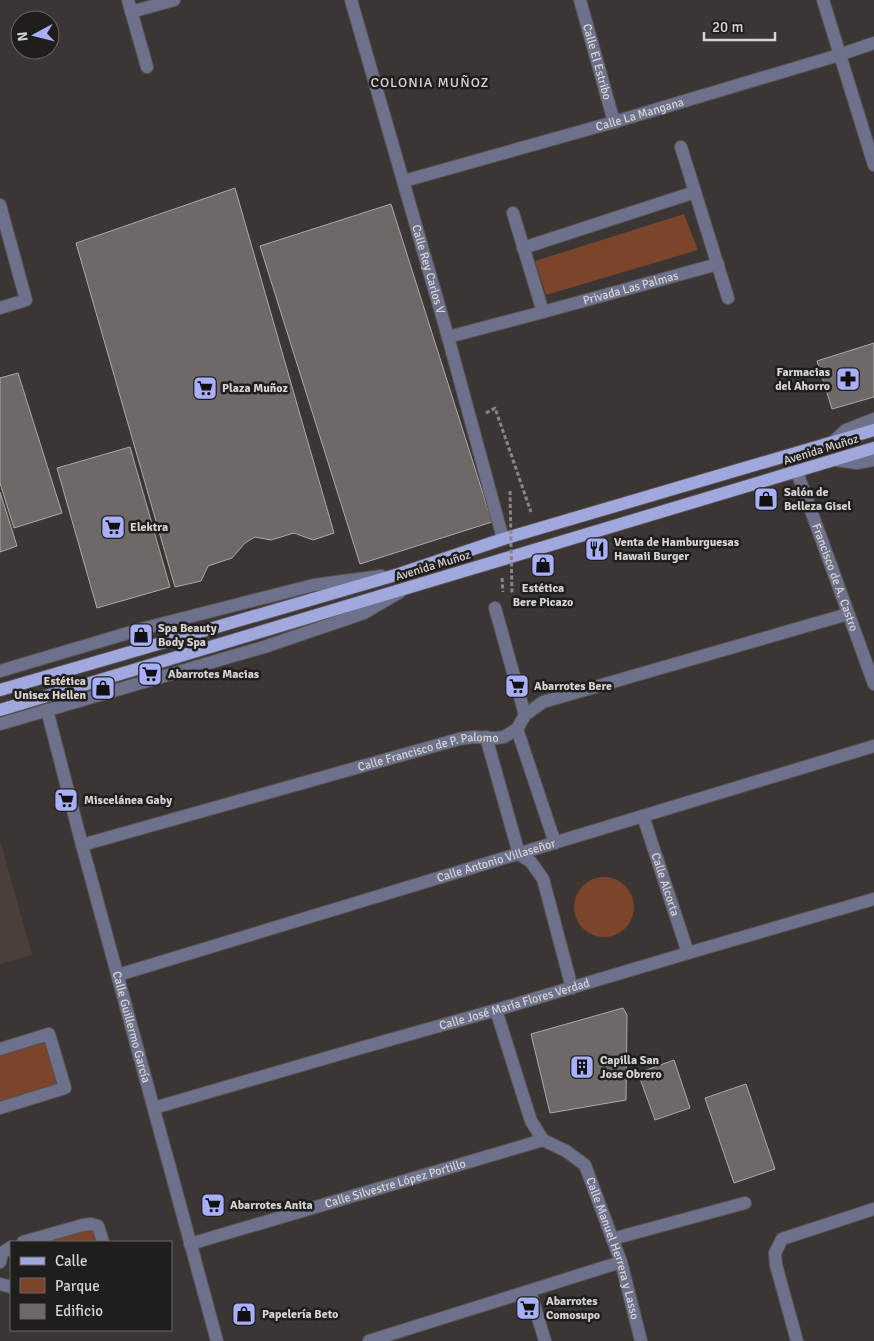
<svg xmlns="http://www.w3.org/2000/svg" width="874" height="1341" font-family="Signika,sans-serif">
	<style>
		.built { fill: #4a3f3a }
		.green { fill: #7b442b }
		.building { fill: #6e6967; stroke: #aea9a6 }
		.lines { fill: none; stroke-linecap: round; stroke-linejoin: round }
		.minor-casing { stroke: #575251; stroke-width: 14 }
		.major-casing { stroke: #575251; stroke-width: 14 }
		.path { stroke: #8a8685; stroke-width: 3; stroke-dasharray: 4 2.5; stroke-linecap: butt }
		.minor { stroke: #6d718b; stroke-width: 12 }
		.major { stroke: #a1a8dd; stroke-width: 12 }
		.path-bridge { stroke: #8a8685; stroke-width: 3; stroke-dasharray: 4 2.5; stroke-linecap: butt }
		.labels { text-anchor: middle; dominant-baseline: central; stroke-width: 5; stroke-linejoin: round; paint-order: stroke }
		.street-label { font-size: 12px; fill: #d7d4d3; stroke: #201e1d }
		.poi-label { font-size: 12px; font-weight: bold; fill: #d7d4d3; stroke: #201e1d; text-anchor: start }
		.neighbourhood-label { font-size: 14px; letter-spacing: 1px; fill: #d7d4d3; stroke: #201e1d }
	</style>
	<rect width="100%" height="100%" fill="#3b3634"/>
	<path class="built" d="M0,840L32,955L0,964Z"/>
	<path class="green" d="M684,214L698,250L546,295L535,261Z
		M574 907a30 30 0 1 1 60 0a30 30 0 1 1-60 0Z
		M46,1038L60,1086L0,1104V1053Z
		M94,1229L99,1242H26Z"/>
	<path class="building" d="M235,188L334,533L313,540L294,533L271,540L255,537L245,543L232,558L208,566L201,581L175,587L76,243Z
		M391,204L492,522L360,564L260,246Z
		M874,343V397L832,409L817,361Z
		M18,373L62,513L14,528L0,483V378Z
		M130,447L170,587L97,608L57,468Z
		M0,492L17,546L0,552Z
		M623,1008L627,1015L626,1100L550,1113L531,1034Z
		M674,1060L690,1108L655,1120L638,1073Z
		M746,1084L775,1169L734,1183L705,1098Z"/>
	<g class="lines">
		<g class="minor-casing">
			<g id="minor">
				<path d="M128,0L147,67"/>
				<path id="s1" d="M351,0L448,337L503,539"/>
				<path id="s2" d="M580,0L614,122"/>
				<path d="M823,0L874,165"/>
				<path d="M131,12L174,0"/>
				<path d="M681,147L728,298"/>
				<path id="s3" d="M404,181L614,122L839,55L874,43"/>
				<path d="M0,205L26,300L0,308"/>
				<path d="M513,213L543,312"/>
				<path d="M523,248L695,192"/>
				<path id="s4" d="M448,337L543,312L718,264"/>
				<path d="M832,443L846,430L874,419"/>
				<path d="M835,460L857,463L874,460"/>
				<path id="s5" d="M797,472L874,684"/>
				<path d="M495,608L525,715"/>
				<path d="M0,671L145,628L314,585L381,576"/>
				<path id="s6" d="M47,710L82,845L217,1341"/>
				<path d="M0,724L264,647L364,613L400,592"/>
				<path d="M517,729L555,843"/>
				<path d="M486,737L519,854"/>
				<path id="s7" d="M643,816L688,953"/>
				<path id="s8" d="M82,845L459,739L473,737L495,738L504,737L517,729L525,715L543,702L848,614"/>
				<path d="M519,854L531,862L543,879L572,988"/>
				<path id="s9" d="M118,975L874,746"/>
				<path id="s10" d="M496,1010L531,1121L543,1140L566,1151L585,1165L621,1262L641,1341"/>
				<path d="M0,1049L49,1034L65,1088L0,1108"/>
				<path id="s11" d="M154,1108L357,1049L496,1010L688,953L874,899"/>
				<path d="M612,1239L745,1203"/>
				<path d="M23,1242L83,1225L91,1224L98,1226L103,1242"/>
				<path id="s12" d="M190,1244L543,1140"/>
				<path d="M0,1262L2,1253L11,1247"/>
				<path d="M0,1284L11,1287"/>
				<path d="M530,1291L545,1341"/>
				<path d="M369,1341L621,1262"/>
				<path d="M797,1341L776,1265L775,1253L782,1239L874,1209"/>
			</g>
		</g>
		<g class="major-casing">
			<path id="major" d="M0,690L399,574L503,539L874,430
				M0,710L874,448"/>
		</g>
		<path class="path" d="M486,413L495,408L531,512
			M502,578L503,592"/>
		<use href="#minor" class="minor"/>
		<use href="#major" class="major"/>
		<path class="path-bridge" d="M510,491L512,595"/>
	</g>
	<defs>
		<g id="pharmacy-square" transform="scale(1.25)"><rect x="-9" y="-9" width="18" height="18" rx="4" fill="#a8b0fc" stroke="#201e1d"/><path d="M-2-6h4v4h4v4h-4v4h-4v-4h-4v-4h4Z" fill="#111"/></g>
		<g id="supermarket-square" transform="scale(1.25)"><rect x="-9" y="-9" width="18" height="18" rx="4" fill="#a8b0fc" stroke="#201e1d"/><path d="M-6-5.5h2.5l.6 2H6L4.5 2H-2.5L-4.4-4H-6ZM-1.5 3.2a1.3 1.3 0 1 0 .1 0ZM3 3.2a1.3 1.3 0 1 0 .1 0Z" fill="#111"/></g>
		<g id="shop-square" transform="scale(1.25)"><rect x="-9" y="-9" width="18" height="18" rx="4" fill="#a8b0fc" stroke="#201e1d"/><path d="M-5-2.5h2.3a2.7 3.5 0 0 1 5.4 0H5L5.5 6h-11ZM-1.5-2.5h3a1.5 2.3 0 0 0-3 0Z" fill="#111"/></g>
		<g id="restaurant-square" transform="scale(1.25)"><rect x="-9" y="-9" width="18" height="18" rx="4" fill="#a8b0fc" stroke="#201e1d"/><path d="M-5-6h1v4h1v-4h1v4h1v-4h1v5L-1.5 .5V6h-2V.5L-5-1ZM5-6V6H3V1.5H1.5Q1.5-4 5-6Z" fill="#111"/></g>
		<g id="building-square" transform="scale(1.25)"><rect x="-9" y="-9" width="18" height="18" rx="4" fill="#a8b0fc" stroke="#201e1d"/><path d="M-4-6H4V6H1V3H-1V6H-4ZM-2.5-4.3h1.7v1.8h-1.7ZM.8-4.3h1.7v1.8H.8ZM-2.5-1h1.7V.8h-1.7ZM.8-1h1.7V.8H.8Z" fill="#111"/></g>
	</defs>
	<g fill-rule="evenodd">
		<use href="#pharmacy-square" x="848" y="379"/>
		<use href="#supermarket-square" x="205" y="388"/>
		<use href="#shop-square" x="766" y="499"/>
		<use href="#supermarket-square" x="113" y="527"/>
		<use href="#restaurant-square" x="597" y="549"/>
		<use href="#shop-square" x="543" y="565"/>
		<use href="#shop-square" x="141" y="635"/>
		<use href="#supermarket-square" x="150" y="674"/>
		<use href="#supermarket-square" x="517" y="686"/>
		<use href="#shop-square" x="103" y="688"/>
		<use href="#supermarket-square" x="66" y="800"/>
		<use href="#building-square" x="582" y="1067"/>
		<use href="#supermarket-square" x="213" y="1205"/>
		<use href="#supermarket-square" x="528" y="1308"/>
		<use href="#shop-square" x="244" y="1314"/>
	</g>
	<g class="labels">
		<g class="street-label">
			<text stroke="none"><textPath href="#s2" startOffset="64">Calle El Estribo</textPath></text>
			<text stroke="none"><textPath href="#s3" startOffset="245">Calle La Mangana</textPath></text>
			<text stroke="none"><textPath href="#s1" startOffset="280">Calle Rey Carlos V</textPath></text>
			<text stroke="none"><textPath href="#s4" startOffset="189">Privada Las Palmas</textPath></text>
			<text transform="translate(821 450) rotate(-17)">Avenida Muñoz</text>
			<text transform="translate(433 566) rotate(-17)">Avenida Muñoz</text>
			<text stroke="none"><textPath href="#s5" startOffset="112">Francisco de A. Castro</textPath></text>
			<text stroke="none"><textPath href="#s8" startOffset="359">Calle Francisco de P. Palomo</textPath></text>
			<text stroke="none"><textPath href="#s9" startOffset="395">Calle Antonio Villaseñor</textPath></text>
			<text stroke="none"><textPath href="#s7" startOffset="72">Calle Alcorta</textPath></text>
			<text stroke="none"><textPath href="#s11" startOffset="375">Calle José María Flores Verdad</textPath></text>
			<text stroke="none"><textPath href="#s6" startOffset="328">Calle Guillermo García</textPath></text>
			<text stroke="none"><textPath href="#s12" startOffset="214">Calle Silvestre López Portillo</textPath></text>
			<text stroke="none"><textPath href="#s10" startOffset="276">Calle Manuel Herrera y Lasso</textPath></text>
		</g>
		<g class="poi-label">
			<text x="830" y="372" text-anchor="end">Farmacias<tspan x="830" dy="14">del Ahorro</tspan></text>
			<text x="222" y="388">Plaza Muñoz</text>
			<text x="784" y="492">Salón de<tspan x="784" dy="14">Belleza Gisel</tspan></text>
			<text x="130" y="527">Elektra</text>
			<text x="614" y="542">Venta de Hamburguesas<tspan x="614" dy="14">Hawaii Burger</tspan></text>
			<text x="543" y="588" text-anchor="middle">Estética<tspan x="543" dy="14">Bere Picazo</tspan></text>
			<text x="158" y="628">Spa Beauty<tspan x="158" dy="14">Body Spa</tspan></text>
			<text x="168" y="674">Abarrotes Macias</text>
			<text x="86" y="681" text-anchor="end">Estética<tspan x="86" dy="14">Unisex Hellen</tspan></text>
			<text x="534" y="686">Abarrotes Bere</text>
			<text x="84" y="800">Miscelánea Gaby</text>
			<text x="600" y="1060">Capilla San<tspan x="600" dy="14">Jose Obrero</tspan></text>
			<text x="230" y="1205">Abarrotes Anita</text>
			<text x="546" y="1301">Abarrotes<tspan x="546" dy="14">Comosupo</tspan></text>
			<text x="262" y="1314">Papelería Beto</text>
		</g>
		<g class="neighbourhood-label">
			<text x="430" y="82">COLONIA MUÑOZ</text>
		</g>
	</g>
	<rect x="10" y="1241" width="162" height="90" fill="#201e1d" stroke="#696766"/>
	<rect x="20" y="1257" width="25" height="8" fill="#a1a8dd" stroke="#696766"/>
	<text x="55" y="1266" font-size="15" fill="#d7d4d3">Calle</text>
	<rect x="20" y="1278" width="25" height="15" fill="#7b442b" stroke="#696766"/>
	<text x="55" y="1291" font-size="15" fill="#d7d4d3">Parque</text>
	<rect x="20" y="1304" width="25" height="15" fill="#6e6967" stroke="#696766"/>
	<text x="55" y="1316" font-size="15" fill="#d7d4d3">Edificio</text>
	<g transform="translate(35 35) rotate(263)"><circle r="24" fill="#201e1d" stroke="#696766"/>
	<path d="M0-4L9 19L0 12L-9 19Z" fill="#a8b0fc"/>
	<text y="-8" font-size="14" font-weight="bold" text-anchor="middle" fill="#d7d4d3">N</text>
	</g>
	<path d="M704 32v8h71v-8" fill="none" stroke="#d7d4d3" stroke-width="2.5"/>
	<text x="712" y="32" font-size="15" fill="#d7d4d3" stroke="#201e1d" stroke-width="4" paint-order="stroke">20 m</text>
</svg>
